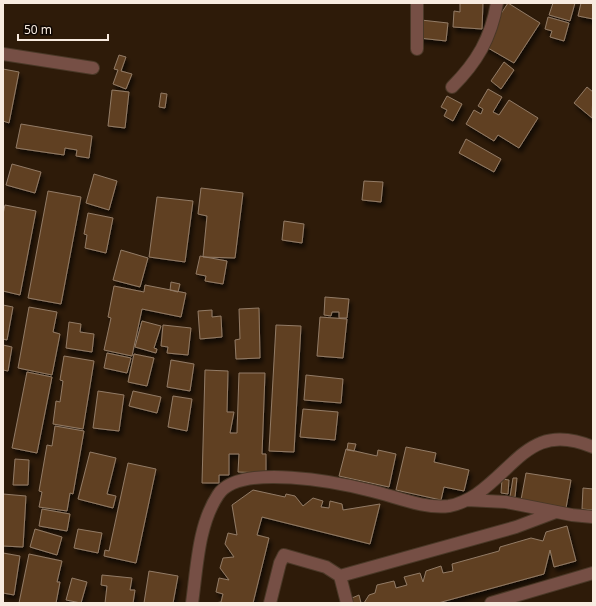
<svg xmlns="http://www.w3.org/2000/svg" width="596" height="606" font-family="'Noto Sans',sans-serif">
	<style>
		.building { fill: #614122; stroke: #927b66; filter: url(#shadow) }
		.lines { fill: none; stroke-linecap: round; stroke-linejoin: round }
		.minor-casing { stroke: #4a3827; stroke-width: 14 }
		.minor { stroke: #764f45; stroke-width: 12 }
	</style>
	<defs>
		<filter id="shadow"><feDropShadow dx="2.5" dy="4.5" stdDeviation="2" flood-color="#0009"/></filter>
	</defs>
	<rect width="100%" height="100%" fill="#2e1b09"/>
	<path class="building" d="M460,3H483L482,29L453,27L454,11L460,12Z
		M508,3L540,23L514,63L481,44Z
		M553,3H575L570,21L549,15Z
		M581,3H593V19L578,16Z
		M548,17L569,23L564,41L550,37L552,31L545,29Z
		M421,20L448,23L446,41L419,38Z
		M119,55L126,57L121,71L132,74L126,89L113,84L118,70L114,69Z
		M504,62L514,70L501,89L491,81Z
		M3,69L19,72L9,123L3,121Z
		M587,87L593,92L592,118L574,103Z
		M488,89L502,97L493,112L499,115L509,100L538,118L519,148L498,135L494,141L466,124L474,110L481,114L483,109L478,106Z
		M112,90L129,92L125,128L108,126Z
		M161,93L167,94L165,108L159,107Z
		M447,96L462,104L453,121L444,116L447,110L441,107Z
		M21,124L92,136L89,158L76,156L77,150L65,148L64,155L16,148Z
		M466,139L501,159L494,172L459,153Z
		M12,164L41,172L35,193L6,185Z
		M94,174L117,181L109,210L86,203Z
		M364,181L383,182L381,202L362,200Z
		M201,188L243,193L235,258L203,257L207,216L198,214Z
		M48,191L81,197L61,304L28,298Z
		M157,197L193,201L185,262L149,257Z
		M5,205L36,211L20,295L3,291V214Z
		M88,213L113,218L106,253L85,248L87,235L84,234Z
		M284,221L304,224L302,243L282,240Z
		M121,250L148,258L140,287L113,280Z
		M200,256L227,261L223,284L205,281L206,276L196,274Z
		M171,282L180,284L178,292L170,290Z
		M145,285L186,293L181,317L142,309L132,356L104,350L111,318L108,317L114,286L144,292Z
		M325,297L349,299L347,318H339V312H332L331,316L324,315Z
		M3,305L13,307L7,340L3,339Z
		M29,307L57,312L53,332L60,334L52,375L18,368Z
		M259,308L260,358L236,359L235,340L240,339L239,309Z
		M212,310V317L221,316L222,337L200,339L198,311Z
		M320,317L347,319L343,358L317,356Z
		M142,321L161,326L154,348L157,349L156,353L135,347Z
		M69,322L81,324L80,332L94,334L92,352L66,348Z
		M163,325L191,328L188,355L167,353L168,347L161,346Z
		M276,325L301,326L294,452L269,451Z
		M3,345L12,347L8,371L3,370Z
		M107,353L131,358L127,373L104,368Z
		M134,354L154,358L147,386L128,382Z
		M64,356L94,361L83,429L53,424L56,401L60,402L63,381L60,380Z
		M171,360L194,364L190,391L167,387Z
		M205,370L228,371L227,412H234L230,433H237L239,373H265L262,454H266V473L238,472L239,454H229V475H219V483H202Z
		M27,372L52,377L37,453L12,448Z
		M306,375L343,379L341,403L304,400Z
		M98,391L124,395L119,431L93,428Z
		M133,391L161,397L157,413L129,406Z
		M173,396L192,399L187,431L168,427Z
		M303,409L338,412L335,440L300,437Z
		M55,426L84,431L73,494L70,493L67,511L39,507L42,492L39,491L47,445L52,446Z
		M348,443L356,444L354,451L347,450Z
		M406,447L436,453L434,462L469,470L464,491L444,487L441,500L396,490Z
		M346,449L377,456L378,450L396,454L389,487L339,476Z
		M90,452L116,458L107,494L116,496L113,508L78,499Z
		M15,459L29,460L28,485H13Z
		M128,463L156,469L136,563L104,556L105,550L109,551Z
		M526,473L571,480L566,508L521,500Z
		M513,478H517L515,497H510Z
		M502,479L509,480L508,494L501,493Z
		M583,488L593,489V510L582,509Z
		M253,490L285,497L286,494L295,496L303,506L313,498L323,501L321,507L329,508L330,501L342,504L343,510L380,504L370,544L262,517L257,535L269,538L253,603H215L221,602L223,594L216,592L219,578L229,580L220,568L223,558L234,557L225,544L228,533L237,535L232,505Z
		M3,494L26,496L23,547L3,546Z
		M42,509L70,514L67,531L39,526Z
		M567,526L576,561L554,567L550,550L544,574L438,603H364L369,595L375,593L377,585L394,581L396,588L407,585L404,577L420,573L423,582L426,571L441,566L443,573L453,571L452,564L499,551L500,547L531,538L543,541L546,532Z
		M35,529L62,537L57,555L30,547Z
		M78,529L102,533L98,553L74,548Z
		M3,553L20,556L14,595L3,593Z
		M29,554L62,561L57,582H60L56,603H19Z
		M149,571L178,576L173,603H144Z
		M102,575L132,578L130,590H135L133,603H105L107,586L101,585Z
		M72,578L87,582L81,603L66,600Z
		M359,595L361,603H353L352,598Z"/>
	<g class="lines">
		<g class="minor-casing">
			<path id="minor" d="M417,49V3
				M3,54L93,68
				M452,87C477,62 491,38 497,3
				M467,500L506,502L572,515L593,517
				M340,576L516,527L556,512
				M192,603C197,568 198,525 218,495C239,462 341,483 372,491C397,497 424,509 449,506C460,504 468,500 477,494C519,464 533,422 593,447
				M270,603L280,563L284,555L326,567L340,576L347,603
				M491,603L593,573"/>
		</g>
		<use href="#minor" class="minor"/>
	</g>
	<rect width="596" height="606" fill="none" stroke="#f8ebe0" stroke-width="8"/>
	<path d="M18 34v6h90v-6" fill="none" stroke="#f8ebe0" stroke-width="2"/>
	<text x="24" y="34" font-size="12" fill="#f8ebe0" stroke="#100803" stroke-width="3" paint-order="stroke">50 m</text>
</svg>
